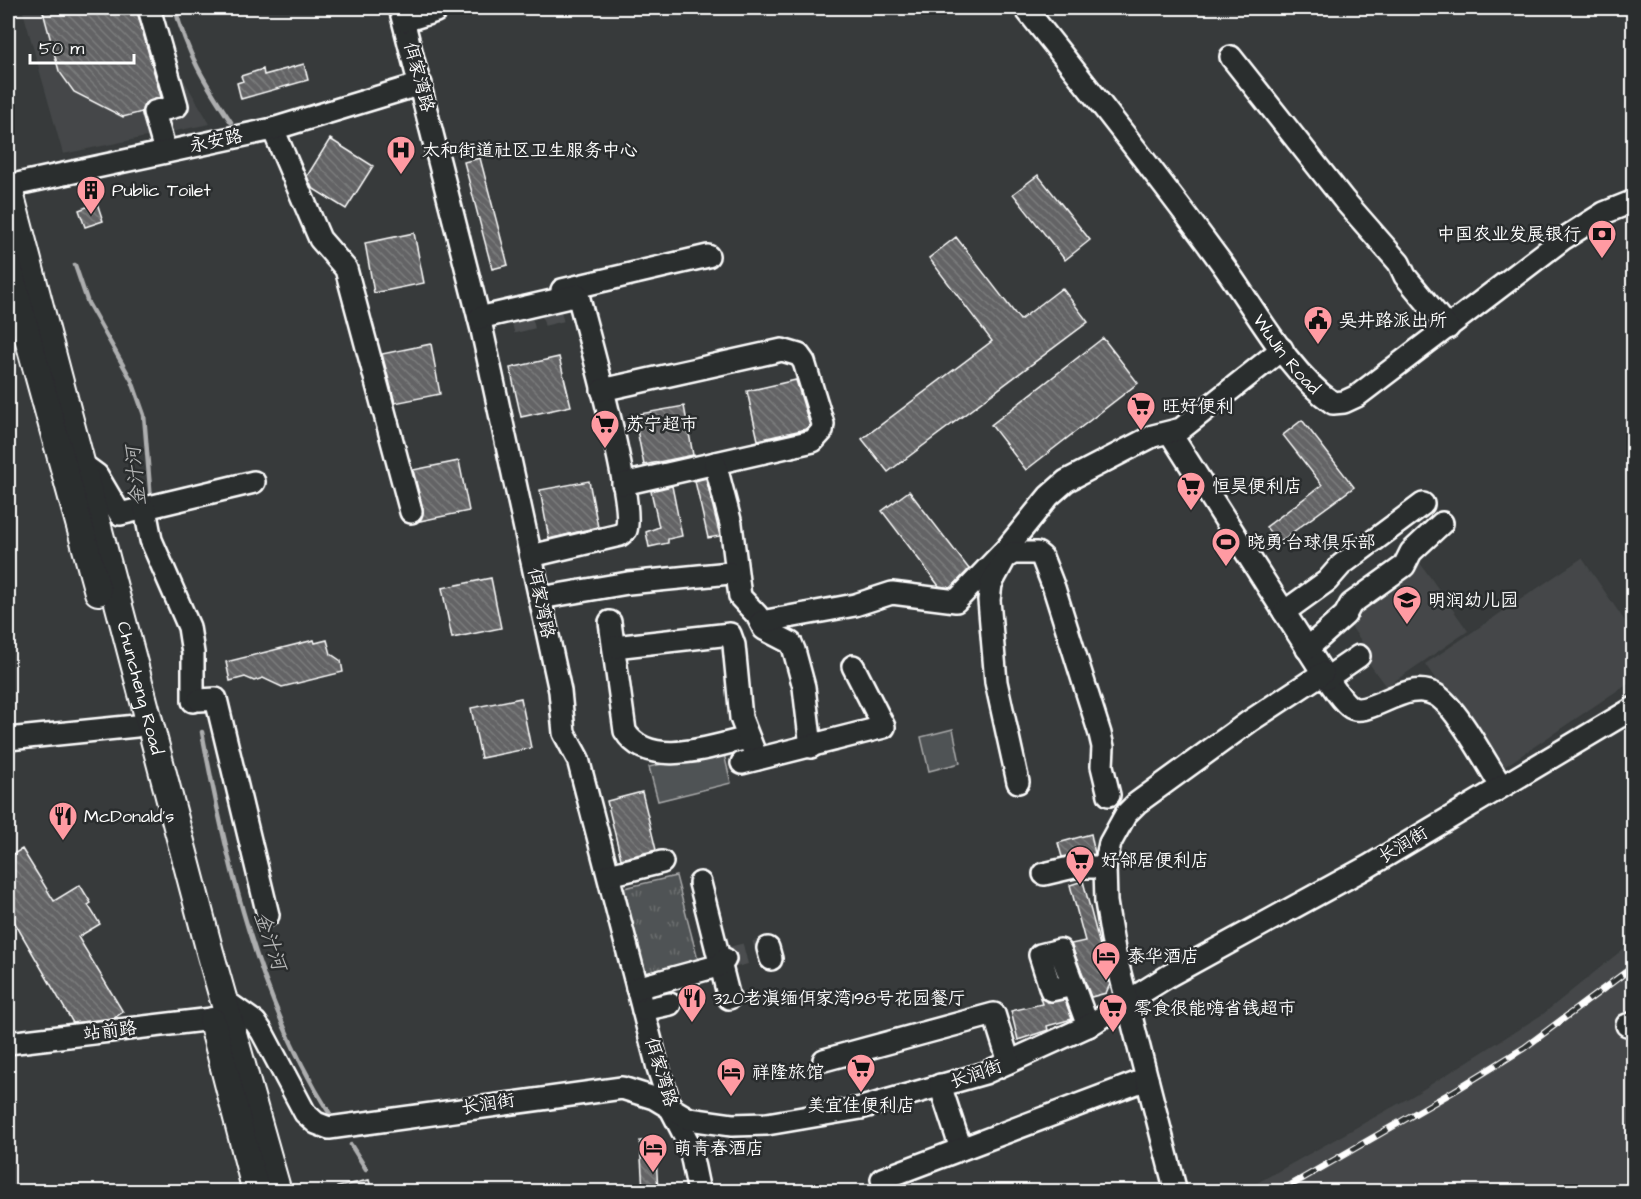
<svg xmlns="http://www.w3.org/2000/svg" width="1641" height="1199" font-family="'Architects Daughter','LXGW WenKai TC',sans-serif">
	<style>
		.built { fill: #444748 }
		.park { fill: url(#park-tufts); stroke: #a8a9aa; stroke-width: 1.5 }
		.pitch { fill: #505354; stroke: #a8a9aa; stroke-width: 1.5 }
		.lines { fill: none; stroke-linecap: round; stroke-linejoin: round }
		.stream { stroke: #adaeaf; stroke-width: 4.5 }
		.building { fill: url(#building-back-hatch); stroke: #fff; stroke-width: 1.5 }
		.minor-tunnel { stroke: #4b4e4f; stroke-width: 21; stroke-dasharray: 21 10; stroke-linecap: butt }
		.minor-casing { stroke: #fff; stroke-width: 26 }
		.major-casing { stroke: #fff; stroke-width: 30 }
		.minor { stroke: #2a2d2e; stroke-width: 21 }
		.major { stroke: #2a2d2e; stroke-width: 26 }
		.rail-casing { stroke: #fff; stroke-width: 7 }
		.rail { stroke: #2a2d2e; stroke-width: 4.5; stroke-dasharray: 14; stroke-linecap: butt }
		.labels { text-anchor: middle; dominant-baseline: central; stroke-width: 5; stroke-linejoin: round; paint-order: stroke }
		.street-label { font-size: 18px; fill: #fff; stroke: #2a2d2e }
		.poi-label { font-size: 18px; fill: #fff; stroke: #2a2d2e; text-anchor: start }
		.water-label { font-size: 20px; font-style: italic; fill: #b4b5b5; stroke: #2a2d2e }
	</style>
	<defs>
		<pattern id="park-tufts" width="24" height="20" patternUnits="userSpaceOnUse" patternTransform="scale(1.5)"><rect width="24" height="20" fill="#505354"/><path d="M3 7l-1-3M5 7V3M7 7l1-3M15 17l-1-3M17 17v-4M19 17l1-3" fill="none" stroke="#6a6d6e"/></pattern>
		<pattern id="building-back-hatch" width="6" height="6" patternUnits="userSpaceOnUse" patternTransform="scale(1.5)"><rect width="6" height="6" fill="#636465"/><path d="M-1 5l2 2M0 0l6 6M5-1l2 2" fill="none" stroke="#7a7b7c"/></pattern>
	</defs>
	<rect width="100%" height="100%" fill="#373a3b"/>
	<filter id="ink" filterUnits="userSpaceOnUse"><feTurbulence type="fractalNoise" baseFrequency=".0167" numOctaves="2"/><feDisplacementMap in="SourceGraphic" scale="12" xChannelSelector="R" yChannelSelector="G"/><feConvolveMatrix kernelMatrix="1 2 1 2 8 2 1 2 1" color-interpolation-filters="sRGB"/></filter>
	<g filter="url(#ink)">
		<path class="built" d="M22,8H160L178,70L210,124L63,154Z
			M1582,558L1633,633V680L1498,771L1425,664Z
			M1418,560L1468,631L1386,687L1359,649L1364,645L1346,619Z
			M1633,941V1191L1241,1192L1414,1095L1543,1014Z"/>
		<path class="park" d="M676,876L699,964L646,977L624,888Z"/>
		<path class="pitch" d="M953,729L960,763L929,771L921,737Z
			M723,750L731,783L658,801L649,767Z"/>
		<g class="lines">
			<path class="stream" d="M175,8C187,54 205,83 231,122
				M75,265L88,303L132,381L144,415L151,501
				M202,732C226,860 259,1003 330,1114
				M351,1145L366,1169"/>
		</g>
		<path class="building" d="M42,8H136L161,97L145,103L142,112L123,117L74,92L59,71Z
			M304,64L308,80L241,99L237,83L243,81L241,76L263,69L264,75Z
			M330,139L373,166L346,209L312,188L307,176Z
			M480,158L508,265L492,269L464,162Z
			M1038,175L1090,240L1065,260L1013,194Z
			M97,203L103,221L85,227L79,210Z
			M414,233L424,283L374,293L365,243Z
			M956,237L1020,320L1062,288L1088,322L888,472L862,439L992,341L929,258Z
			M1103,338L1138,383L1026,470L991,425Z
			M431,344L440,394L395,403L382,354Z
			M559,357L571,406L521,417L510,368Z
			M796,380L810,426L806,429L758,440L747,391Z
			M684,406L693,455L644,465L634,415Z
			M1302,420L1354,487L1278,543L1266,527L1322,485L1283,435Z
			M459,461L469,511L420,521L423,509L413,470Z
			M706,478L720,536L708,538L695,481Z
			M589,481L598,527L549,539L540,490Z
			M672,486L682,536L668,539V543L649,547L646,532L659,527L651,491Z
			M909,491L969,569L951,588L939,586L882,511Z
			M491,578L501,628L452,638L442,588Z
			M314,640L315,643L327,640L331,654L341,661L343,672L282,687L263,678L254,681L245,677L230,681L226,662Z
			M521,698L531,748L481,758L471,708Z
			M642,792L656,850L621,859L607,801Z
			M1091,834L1095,854L1062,857L1058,843Z
			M22,849L54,901L80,885L91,903L88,905L100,924L78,937L123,1012L114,1018L73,1023L8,911V857Z
			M1083,881L1110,984L1106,993L1091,997L1071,944L1085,941L1070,885Z
			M1040,998L1048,1002L1065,1000L1072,1019L1047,1026L1048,1030L1018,1040L1011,1011L1042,1004Z
			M655,1140L658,1191H643L640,1141Z
			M369,1180L372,1191H338L337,1187Z"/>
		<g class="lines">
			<path class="minor-tunnel" d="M512,323L561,311
				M725,959L768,948"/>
			<g class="minor-casing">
				<g id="minor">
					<path d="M149,8L177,106L154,112L165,151"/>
					<path d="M400,8L482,330L560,691L564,733L578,759L658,1068L672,1111L689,1144L699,1192"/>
					<path id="s1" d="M1025,8C1092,92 1159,177 1223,265C1255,309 1288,372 1333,403L1344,402L1357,396L1563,239L1604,213L1634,201"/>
					<path d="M404,21L436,11"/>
					<path d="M1231,57L1344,200L1399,263L1405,276L1448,328"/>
					<path d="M273,129L320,239L346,269L411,512"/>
					<path d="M8,186L273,129L421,84"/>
					<path d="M562,290L708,256"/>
					<path d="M479,318L578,295C588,334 636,503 626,530L620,535L531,556"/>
					<path d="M602,390L782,350L799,355L804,362L823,424L822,431L813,441L623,484"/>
					<path d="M1170,433L1323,673C1331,683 1339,698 1349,706C1367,721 1406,677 1436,695C1456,706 1487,764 1501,786"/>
					<path d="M715,463L731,524L740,597L757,615L764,629L791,643L794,650L804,687L811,747"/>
					<path d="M82,464L97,475L120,514L254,482"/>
					<path d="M145,509L151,540L189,627L193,653V701"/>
					<path d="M540,598L628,583L730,573"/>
					<path d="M1284,612L1327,581L1341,565L1423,504"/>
					<path d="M610,622L625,731C648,770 713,746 748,738"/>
					<path d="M761,622L855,605L892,593L956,601L1006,549L1049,496L1066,481L1153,436L1181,429L1282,349"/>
					<path d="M614,647L730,634L734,645L741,718L757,759"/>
					<path d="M1307,649L1345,615L1351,604L1404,566L1411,552L1442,523"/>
					<path d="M1327,678L1359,656"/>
					<path d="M199,700L216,699L268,915"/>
					<path d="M8,739L136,726L151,721"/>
					<path d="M742,763L884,727L853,666"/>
					<path d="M1018,782L996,682L989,600L991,584L1005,558L1013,553H1037L1042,557L1054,588L1100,734L1103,747L1102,766L1109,795"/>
					<path d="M1044,874L1074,867H1105"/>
					<path d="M609,875L662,862"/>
					<path d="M700,883L729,998"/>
					<path d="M768,948L771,959"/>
					<path d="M1073,985L1051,990L1040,955L1060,950L1088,1026"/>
					<path d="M637,988L721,965L725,959"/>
					<path d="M224,1000L255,1022L262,1032L305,1113L316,1123L329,1128L622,1088L654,1098L689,1119L732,1125L767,1124L861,1108L985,1073L1088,1026L1170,975L1369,866L1634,708"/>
					<path d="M643,1010L670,1004"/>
					<path d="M1627,1025L1634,1023"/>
					<path d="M8,1043L212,1019"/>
					<path d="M824,1060L994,1014L1009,1062"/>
					<path d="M940,1085L961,1149"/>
					<path d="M882,1179L1147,1079"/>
					<path d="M1176,1192L1114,950L1106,902L1105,867L1110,843L1126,814L1137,803L1250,721L1323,673"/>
				</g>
			</g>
			<g class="major-casing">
				<g id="major">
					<path id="s2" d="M8,185L210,952L278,1192"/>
					<path d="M8,265L98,592"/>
					<path d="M212,1021L256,1192"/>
				</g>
			</g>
			<use href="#minor" class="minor"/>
			<use href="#major" class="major"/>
			<g class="rail-casing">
				<path id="rail" d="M1279,1192L1454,1091L1524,1048L1634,966"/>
			</g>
			<use href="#rail" class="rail"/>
		</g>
	</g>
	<defs>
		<g id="hospital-pin" transform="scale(1.5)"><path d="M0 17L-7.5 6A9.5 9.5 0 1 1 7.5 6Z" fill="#ff9aa2" stroke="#2a2d2e"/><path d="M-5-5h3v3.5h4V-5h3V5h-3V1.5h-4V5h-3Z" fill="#111"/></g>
		<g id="building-pin" transform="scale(1.5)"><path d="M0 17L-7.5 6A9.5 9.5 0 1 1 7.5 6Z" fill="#ff9aa2" stroke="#2a2d2e"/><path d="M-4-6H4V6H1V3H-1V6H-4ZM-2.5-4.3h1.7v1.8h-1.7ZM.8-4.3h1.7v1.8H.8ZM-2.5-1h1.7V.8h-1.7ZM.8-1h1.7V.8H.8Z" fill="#111"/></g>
		<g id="bank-pin" transform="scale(1.5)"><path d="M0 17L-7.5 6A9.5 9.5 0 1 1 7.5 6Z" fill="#ff9aa2" stroke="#2a2d2e"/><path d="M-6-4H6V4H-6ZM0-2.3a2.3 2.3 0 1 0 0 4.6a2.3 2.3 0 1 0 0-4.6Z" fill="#111"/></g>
		<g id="civic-pin" transform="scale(1.5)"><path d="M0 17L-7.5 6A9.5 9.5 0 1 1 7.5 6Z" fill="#ff9aa2" stroke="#2a2d2e"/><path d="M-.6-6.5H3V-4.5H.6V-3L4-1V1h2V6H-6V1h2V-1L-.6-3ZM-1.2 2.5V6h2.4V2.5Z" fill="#111"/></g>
		<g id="supermarket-pin" transform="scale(1.5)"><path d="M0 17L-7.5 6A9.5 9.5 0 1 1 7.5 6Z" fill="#ff9aa2" stroke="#2a2d2e"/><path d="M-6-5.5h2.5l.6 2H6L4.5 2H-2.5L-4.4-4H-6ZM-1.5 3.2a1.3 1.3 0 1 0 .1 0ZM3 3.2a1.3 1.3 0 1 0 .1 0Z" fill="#111"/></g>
		<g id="stadium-pin" transform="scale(1.5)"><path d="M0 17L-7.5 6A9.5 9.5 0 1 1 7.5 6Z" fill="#ff9aa2" stroke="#2a2d2e"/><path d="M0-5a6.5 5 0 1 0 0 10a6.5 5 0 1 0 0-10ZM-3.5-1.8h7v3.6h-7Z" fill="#111"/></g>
		<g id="school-pin" transform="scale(1.5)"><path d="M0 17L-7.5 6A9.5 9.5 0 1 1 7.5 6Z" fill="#ff9aa2" stroke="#2a2d2e"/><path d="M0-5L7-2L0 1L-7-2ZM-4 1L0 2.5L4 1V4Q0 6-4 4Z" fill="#111"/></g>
		<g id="restaurant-pin" transform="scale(1.5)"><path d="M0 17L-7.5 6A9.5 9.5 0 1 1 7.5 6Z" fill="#ff9aa2" stroke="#2a2d2e"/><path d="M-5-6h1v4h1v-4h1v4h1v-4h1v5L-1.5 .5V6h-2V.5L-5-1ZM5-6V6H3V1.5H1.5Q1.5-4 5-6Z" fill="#111"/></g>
		<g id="hotel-pin" transform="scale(1.5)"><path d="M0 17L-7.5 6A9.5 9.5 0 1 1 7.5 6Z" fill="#ff9aa2" stroke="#2a2d2e"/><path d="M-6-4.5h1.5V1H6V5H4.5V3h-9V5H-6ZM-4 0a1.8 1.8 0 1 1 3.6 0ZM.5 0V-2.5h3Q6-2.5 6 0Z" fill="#111"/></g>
	</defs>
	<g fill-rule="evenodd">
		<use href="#hospital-pin" x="401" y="150"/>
		<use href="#building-pin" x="91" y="190"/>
		<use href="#bank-pin" x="1602" y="234"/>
		<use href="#civic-pin" x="1318" y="320"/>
		<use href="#supermarket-pin" x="1141" y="406"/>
		<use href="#supermarket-pin" x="605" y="424"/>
		<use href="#supermarket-pin" x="1191" y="486"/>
		<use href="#stadium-pin" x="1226" y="542"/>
		<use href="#school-pin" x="1407" y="600"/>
		<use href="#restaurant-pin" x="63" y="816"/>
		<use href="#supermarket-pin" x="1080" y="860"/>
		<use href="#hotel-pin" x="1106" y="956"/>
		<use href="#restaurant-pin" x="692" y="998"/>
		<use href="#supermarket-pin" x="1113" y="1008"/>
		<use href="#supermarket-pin" x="861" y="1068"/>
		<use href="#hotel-pin" x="731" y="1072"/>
		<use href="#hotel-pin" x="653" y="1148"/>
	</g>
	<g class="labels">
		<g class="street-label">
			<text transform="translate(419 77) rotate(75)">佴家湾路</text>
			<text transform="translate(216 141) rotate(-12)">永安路</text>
			<text stroke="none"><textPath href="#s1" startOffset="434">WuJin Road</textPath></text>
			<text transform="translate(541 603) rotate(78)">佴家湾路</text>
			<text stroke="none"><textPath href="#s2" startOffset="520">Chuncheng Road</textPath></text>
			<text transform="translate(1403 845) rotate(-31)">长润街</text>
			<text transform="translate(110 1031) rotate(-7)">站前路</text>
			<text transform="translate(661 1072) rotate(73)">佴家湾路</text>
			<text transform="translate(976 1074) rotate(-19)">长润街</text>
			<text transform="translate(488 1104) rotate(-9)">长润街</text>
		</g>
		<g class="poi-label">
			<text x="422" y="150">太和街道社区卫生服务中心</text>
			<text x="112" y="190">Public Toilet</text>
			<text x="1581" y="234" text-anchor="end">中国农业发展银行</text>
			<text x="1339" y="320">吴井路派出所</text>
			<text x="1162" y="406">旺好便利</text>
			<text x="626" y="424">苏宁超市</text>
			<text x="1212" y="486">恒昊便利店</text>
			<text x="1247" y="542">晓勇·台球俱乐部</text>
			<text x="1428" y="600">明润幼儿园</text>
			<text x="84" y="816">McDonald's</text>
			<text x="1101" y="860">好邻居便利店</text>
			<text x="1127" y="956">泰华酒店</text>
			<text x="713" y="998">320老滇缅佴家湾198号花园餐厅</text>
			<text x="1134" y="1008">零食很能嗨省钱超市</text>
			<text x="752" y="1072">祥隆旅馆</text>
			<text x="861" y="1105" text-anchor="middle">美宜佳便利店</text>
			<text x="674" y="1148">萌青春酒店</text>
		</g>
		<g class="water-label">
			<text transform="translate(136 476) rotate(-96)">金汁河</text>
			<text transform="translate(270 941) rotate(71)">金汁河</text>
		</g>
	</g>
	<rect width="1641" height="1199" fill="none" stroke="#2a2d2e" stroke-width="30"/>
	<rect x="15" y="15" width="1611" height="1169" fill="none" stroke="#fff" stroke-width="2" filter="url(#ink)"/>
	<path d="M30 54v9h104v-9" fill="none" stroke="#ffffff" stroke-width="3"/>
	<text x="39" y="54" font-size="18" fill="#ffffff" stroke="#2a2d2e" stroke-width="4.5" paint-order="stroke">50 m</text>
</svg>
